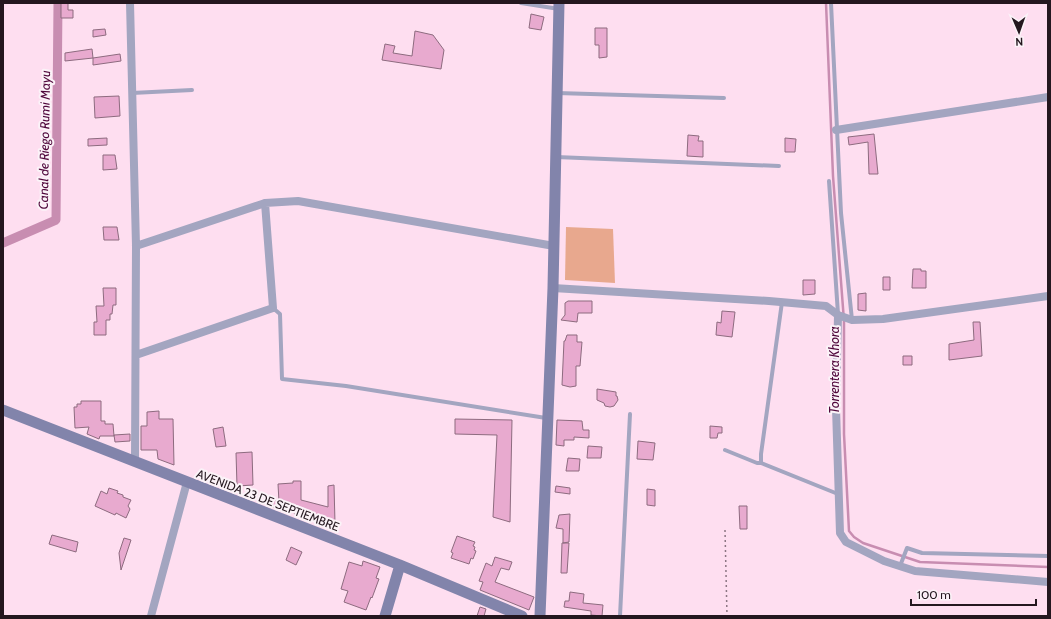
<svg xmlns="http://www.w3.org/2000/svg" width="1051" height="619" font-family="Cabin,sans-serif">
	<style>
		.green { fill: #e8a88e }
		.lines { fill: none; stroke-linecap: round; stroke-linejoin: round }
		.stream { stroke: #c88db1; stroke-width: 2.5 }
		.canal { stroke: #c88db1; stroke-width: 9 }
		.building { fill: #e8aacf; stroke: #8d6b7f }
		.path { stroke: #8c7683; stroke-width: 1.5; stroke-dasharray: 2 3; stroke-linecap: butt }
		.lane { stroke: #a3a5c0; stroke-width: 4 }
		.street { stroke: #a3a5c0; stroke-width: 8 }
		.secondary { stroke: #8284ab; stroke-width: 11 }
		.labels { text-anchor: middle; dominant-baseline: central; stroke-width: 4; stroke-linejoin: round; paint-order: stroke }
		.street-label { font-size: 12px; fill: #24171f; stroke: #fbf3f8 }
		.water-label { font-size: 13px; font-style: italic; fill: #4f073b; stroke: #fbf3f8 }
	</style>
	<rect width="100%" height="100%" fill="#fedef0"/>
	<path class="green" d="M566,227L613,229L615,283L565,280Z"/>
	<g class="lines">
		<path class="stream" d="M826,3L833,176L844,321V434L849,531L854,537L863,543L920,562L1048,567"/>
		<path class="canal" d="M3,243L56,220L58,3"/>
	</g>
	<path class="building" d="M61,3H68V10H73V18H61Z
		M531,14L544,17L541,30L529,28Z
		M595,28H607V57L599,58V45H595Z
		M105,29L106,35L93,37V30Z
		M415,31L433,35L444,50L441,69L382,60L385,44L395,46L393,53L412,56Z
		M92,49L93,58L65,61V53Z
		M120,54L121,61L93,65V58Z
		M119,96L120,116L95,118L94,97Z
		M874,134L878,174H869L868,142L849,145L848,137Z
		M688,135L699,136L698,141H703V157L687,156Z
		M107,138V145L88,146V139Z
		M785,138L796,139L795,152H785Z
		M103,155H115L117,169L103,170Z
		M103,227H117L119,240H104Z
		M913,269H921V271H926V288H912Z
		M883,277H890V290H883Z
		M803,280H815V294L803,295Z
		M103,288H116V305H113L112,314H110V320H106V335H94V322H97L96,306H104Z
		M866,293V311L858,310V294Z
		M568,301H592V313H578L577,322L561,320L565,315V303Z
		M722,311L735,312L732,337L716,335L717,322L721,323Z
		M973,322H980L982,356L949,360V344L974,340Z
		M567,335H577V342H582L580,366H576V386L570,387L562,385L564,341H565Z
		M903,356H912V365H903Z
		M597,389L616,392V396H617L618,400L614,406L610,407L605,406L604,403L597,400Z
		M81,401H101V421H105V424H113L114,436H100L99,439L87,434L89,427L75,428L74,407H77V404H81Z
		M159,411V419H173L174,465L158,459L157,450H141V426H147V412Z
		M455,419L512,420L510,522L493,517L497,435L455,434Z
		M557,420L582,421L583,430H589V438L574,437V440H564V446L556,445Z
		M710,426L722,427V433H718L717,438H710Z
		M223,427L226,446L216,447L213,429Z
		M130,434V441L115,442L114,435Z
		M638,441L655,443L653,460L637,459Z
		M588,446L602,447L601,458H587Z
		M252,452L253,485L237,486L236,453Z
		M568,458L580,459L579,471H566Z
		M293,481H301V500L328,507V486L334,485L335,523L329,521L328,526L313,521L315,517L295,515V513L272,507L273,499L279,502L278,484L293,483Z
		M556,486L570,488V494L555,492Z
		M109,488L118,491L117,493L123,495V497L131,500L128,506L130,509L126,518L116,513L115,515L95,506L101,491L107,494Z
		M647,489L655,490V506L647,505Z
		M739,506H747V529H740Z
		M570,514L569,542L563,543V529L556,528L559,515Z
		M52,535L78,542L76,552L49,544Z
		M457,536L475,542L473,546L475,547L474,550L476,551L473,559L471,558L469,564L451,558L453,553L451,552Z
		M124,538L131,540L121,570L119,553Z
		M562,543H569L567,573H561Z
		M291,547L302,552L296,565L286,560Z
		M495,557L512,562L509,570L501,568L495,582L534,597L529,610L480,590L483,582L479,581L486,563L492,566Z
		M363,561L380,567L376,578L379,579L372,598L371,597L366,610L344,602L348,591L341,589L349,562L362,566Z
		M570,592L584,594L583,603L603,605L602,616L591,615V611L564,607L565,601H569Z
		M480,607L486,609L484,616H477Z"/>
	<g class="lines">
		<path class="path" d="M725,530L727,616"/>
		<path class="lane" d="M521,3L559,9
			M831,3L841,213L852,320
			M132,93L192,90
			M557,93L724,98
			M556,157L779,166
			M829,181L838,314
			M782,302L761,454V463L838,494
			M273,308L280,314L282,379L346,386L546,418
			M725,450L757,463H761
			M900,566L907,548L922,553L1048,556
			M620,616L630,414"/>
		<path class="street" d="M130,3L136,246L135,461
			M836,130L1048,97
			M136,246L265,203L298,201L554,246
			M553,288L769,301L826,306L838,315L852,320L883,319L1048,296
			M838,315L836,408L840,533L846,542L884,561L915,571L1048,582
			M136,355L273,308L265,203
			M151,616L187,482"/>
		<path class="secondary" d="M3,410L400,565L522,616
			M385,616L400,565
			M540,616L553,288L559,3"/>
	</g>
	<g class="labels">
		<g class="street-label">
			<text transform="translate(268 500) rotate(21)">AVENIDA 23 DE SEPTIEMBRE</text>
		</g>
		<g class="water-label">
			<text transform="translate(44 140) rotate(-89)">Canal de Riego Rumi Mayu</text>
			<text transform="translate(834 370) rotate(-90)">Torrentera Khora</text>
		</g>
	</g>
	<rect width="1051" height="619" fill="none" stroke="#24171f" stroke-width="8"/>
	<g transform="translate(1019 32) rotate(178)" stroke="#fbf3f8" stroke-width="3" paint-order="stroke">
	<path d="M0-3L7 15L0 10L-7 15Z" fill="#24171f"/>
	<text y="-6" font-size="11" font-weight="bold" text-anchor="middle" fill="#24171f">N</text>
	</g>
	<path d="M911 599v6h125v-6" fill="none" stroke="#24171f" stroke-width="2"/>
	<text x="917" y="599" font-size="12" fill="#24171f" stroke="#fbf3f8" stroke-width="3" paint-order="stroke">100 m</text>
</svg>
